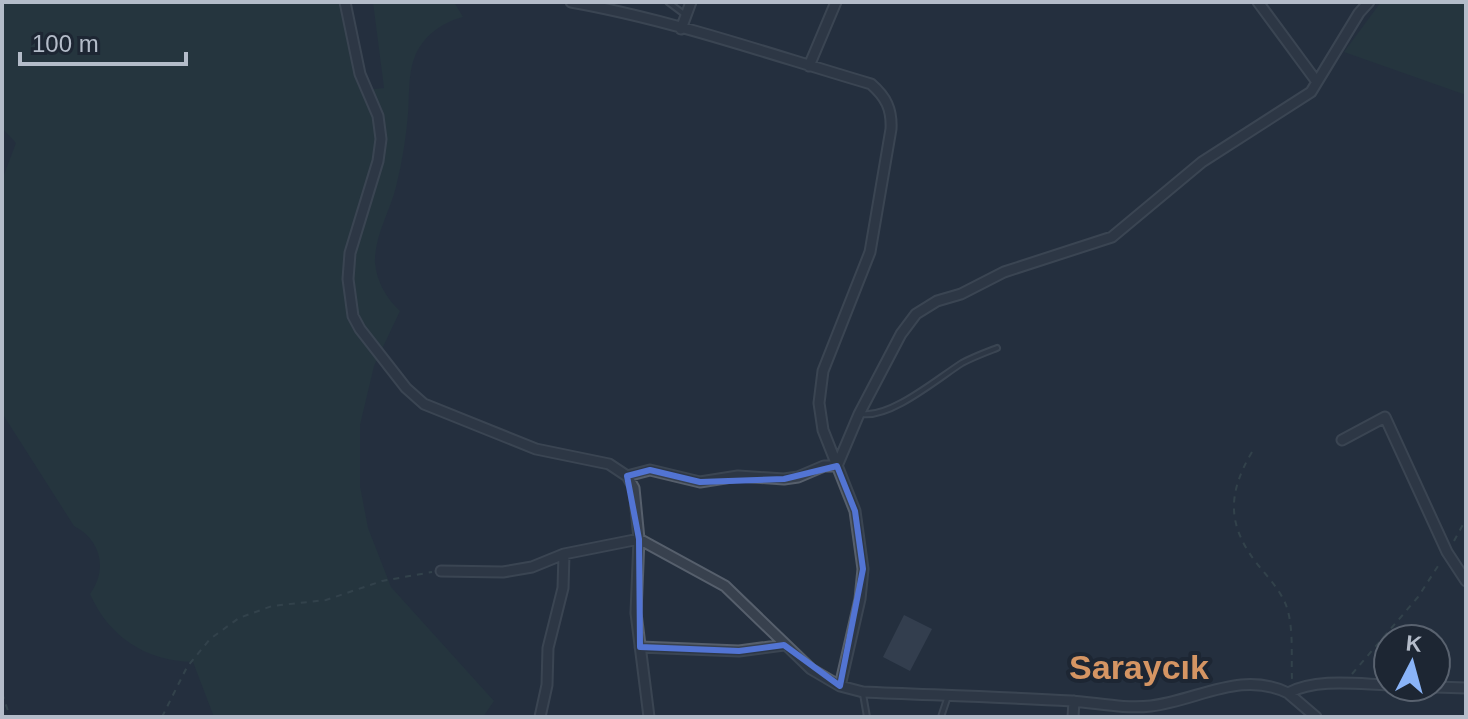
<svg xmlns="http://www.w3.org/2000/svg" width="1468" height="719" font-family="Arial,sans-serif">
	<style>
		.green { fill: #263c3f }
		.building { fill: #455162 }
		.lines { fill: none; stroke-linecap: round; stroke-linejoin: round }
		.service-casing { stroke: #565f6c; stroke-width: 8 }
		.minor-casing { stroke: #565f6c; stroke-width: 13 }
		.path { stroke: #44595c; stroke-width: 2; stroke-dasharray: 6 6; stroke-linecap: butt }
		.service { stroke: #38414e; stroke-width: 4 }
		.minor { stroke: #38414e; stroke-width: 9 }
		.marked { fill: none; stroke: #5274d3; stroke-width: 6; stroke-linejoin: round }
		.labels { text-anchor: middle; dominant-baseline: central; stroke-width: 8; stroke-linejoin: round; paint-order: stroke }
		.district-label { font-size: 34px; font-weight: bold; fill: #d59563; stroke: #1d2633 }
	</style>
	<rect width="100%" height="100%" fill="#242f3e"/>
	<path class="green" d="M2,2H350L366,90L384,88L373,2H454L463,17C444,22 429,32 419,48C407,68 410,92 408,114C406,138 402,163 396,187C390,211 374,237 375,263C377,282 386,298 400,311L374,366L360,425V486L368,528L391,587L494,701L483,717H214L193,662C146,661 109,637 90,594C108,569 101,540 74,526L2,413V180L16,143L2,128Z
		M1381,2H1466V95L1344,52Z"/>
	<path class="building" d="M904,615L932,629L910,671L883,657Z"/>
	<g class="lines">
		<g class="service-casing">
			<path id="service" d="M668,2L684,14
				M862,414C891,418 937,379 962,363C973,357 984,353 997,348
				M863,694L867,717
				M941,717L948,696"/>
		</g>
		<g class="minor-casing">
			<path id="minor" d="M345,2L360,74L378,116L381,139L378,161L350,253L348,279L353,316L360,329L406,388L424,404L536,449L609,464L627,476L634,488L639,539L636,613L649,717
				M571,2C673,20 772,55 871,84C886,97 892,109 891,129L870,252L823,371L819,403L823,430L855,511L863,569L860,599L840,686
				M1258,2L1317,82
				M681,29L691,2
				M809,66L836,2
				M1342,440L1385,417L1447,552L1466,581
				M627,476L650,470L700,482L738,476L784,479L798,477L824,466H837L859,414L901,334L916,314L937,301L961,294L1004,272L1112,237L1202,162L1311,92L1359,13L1369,2
				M441,571L503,572L532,567L564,554L639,539L725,586L811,669L840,686L863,692C932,695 1002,697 1072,701C1098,703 1124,709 1151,706C1199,700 1241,670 1288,693C1317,678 1357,684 1388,685
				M640,647L739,651L784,645
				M1436,687L1466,688
				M1288,693L1316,717
				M540,717L547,685L548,648L563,588L564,554
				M1073,717L1074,701"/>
		</g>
		<path class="path" d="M1252,452C1227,494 1227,526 1258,565C1268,577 1280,590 1286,605C1294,627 1291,655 1292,679
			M1454,541L1466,519
			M1352,674L1418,597L1440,563
			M2,693L10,717
			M162,717L187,667L210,639L239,618L272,606L326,600L382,581L432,572"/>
		<use href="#service" class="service"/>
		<use href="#minor" class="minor"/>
	</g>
	<path d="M0 0H1468V719H0ZM837,466L855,511L863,569L840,686L784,645L739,651L640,647L639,539L627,476L650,470L700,482L784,479Z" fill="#242f3e" fill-opacity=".55" fill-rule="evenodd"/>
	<path class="marked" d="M837,466L855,511L863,569L840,686L784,645L739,651L640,647L639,539L627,476L650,470L700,482L784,479Z"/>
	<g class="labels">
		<g class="district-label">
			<text x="1139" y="667">Saraycık</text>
		</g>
	</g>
	<rect width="1468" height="719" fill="none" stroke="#b4bcc9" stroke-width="8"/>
	<g transform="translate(1412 663) rotate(6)"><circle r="38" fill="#1d2633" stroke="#59626f" stroke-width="2"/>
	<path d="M0-6L14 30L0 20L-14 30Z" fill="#8ab4f8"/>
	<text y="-12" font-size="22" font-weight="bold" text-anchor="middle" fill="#b4bcc9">K</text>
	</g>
	<path d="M20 52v12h166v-12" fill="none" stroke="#b4bcc9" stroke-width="4"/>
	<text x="32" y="52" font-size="24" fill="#b4bcc9" stroke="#1d2633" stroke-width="6" paint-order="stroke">100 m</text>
</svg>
